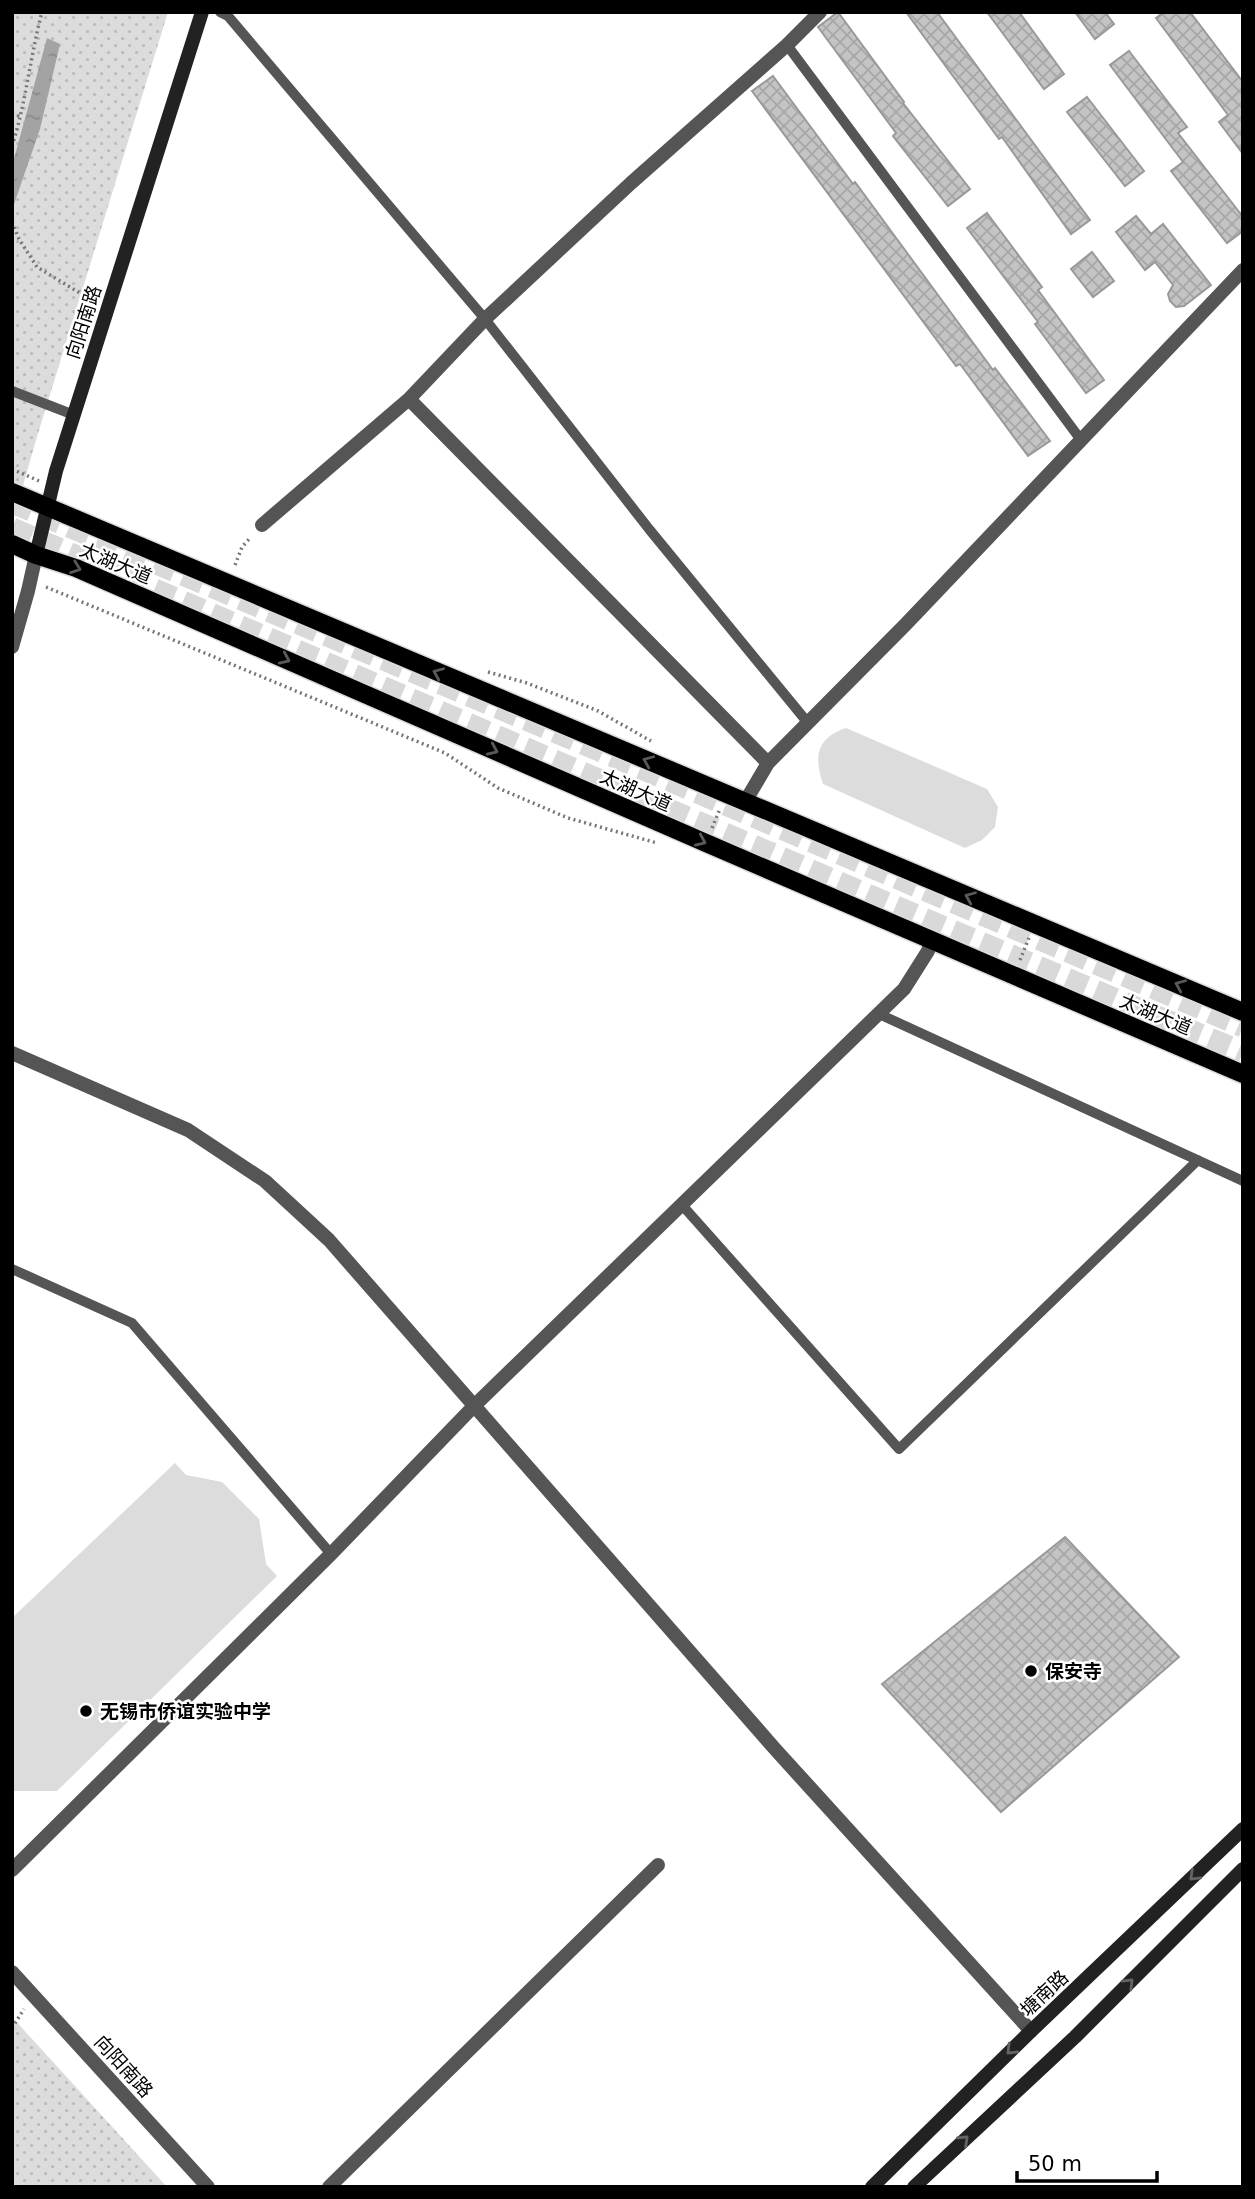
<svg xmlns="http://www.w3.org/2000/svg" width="1255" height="2199" font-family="'DejaVu Sans','Noto Sans SC',sans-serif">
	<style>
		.grass { fill: url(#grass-dots) }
		.pitch { fill: #dcdcdc }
		.water { fill: url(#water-ripples) }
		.building { fill: url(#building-cross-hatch); stroke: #999; stroke-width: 2 }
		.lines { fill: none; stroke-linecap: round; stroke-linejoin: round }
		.highway-tunnel { stroke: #d9d9d9; stroke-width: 21; stroke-dasharray: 21 10; stroke-linecap: butt }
		.primary-casing { stroke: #dbdbdb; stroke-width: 21 }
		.path { stroke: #777; stroke-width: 3.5; stroke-dasharray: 2 3.5; stroke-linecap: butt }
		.lane { stroke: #555; stroke-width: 10 }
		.street { stroke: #555; stroke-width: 14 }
		.secondary { stroke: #222; stroke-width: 14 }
		.primary { stroke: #000; stroke-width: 18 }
		.oneway { stroke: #595959 }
		.oneway2 { stroke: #646464 }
		.poi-dot { fill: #000; stroke: #fff; stroke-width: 2.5 }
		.labels { text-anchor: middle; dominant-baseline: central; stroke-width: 5; stroke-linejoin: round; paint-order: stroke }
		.street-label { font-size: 19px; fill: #000; stroke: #fff }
		.poi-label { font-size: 19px; font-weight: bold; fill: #000; stroke: #fff; text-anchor: start }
	</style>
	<defs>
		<pattern id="grass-dots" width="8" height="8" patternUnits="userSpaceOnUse" patternTransform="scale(1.75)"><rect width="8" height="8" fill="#dcdcdc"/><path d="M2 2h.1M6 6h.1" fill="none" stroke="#bbb" stroke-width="1.8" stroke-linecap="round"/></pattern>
		<pattern id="water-ripples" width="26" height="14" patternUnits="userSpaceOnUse" patternTransform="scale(1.75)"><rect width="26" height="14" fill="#a3a3a3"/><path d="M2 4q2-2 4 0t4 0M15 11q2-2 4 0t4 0" fill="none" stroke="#8b8b8b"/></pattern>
		<pattern id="building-cross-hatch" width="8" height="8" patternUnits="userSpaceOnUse" patternTransform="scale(1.75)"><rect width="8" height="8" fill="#c4c4c4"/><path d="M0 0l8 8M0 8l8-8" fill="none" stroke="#a7a7a7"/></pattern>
	</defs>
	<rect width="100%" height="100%" fill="#fff"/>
	<path class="grass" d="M12,12H168L36,440L12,524Z
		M12,2017L167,2187H12Z"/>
	<path class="pitch" d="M846,728L987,789L998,807L995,827L982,840L965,848L823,784C814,757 816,738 846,728Z
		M175,1463L186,1475L222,1482L259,1519L266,1564L277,1576L57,1791H12V1618Z"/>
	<path class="water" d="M47,38L60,44L40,129L12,210V166Z"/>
	<path class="building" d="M838,12L904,102L903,103L970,189L948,206L893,136L896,133L818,27Z
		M906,12H937L1090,220L1071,234L1002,137L999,139Z
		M987,12H1019L1064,74L1044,89Z
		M1075,12H1105L1114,24L1095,39Z
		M1164,12H1190L1243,82V154L1219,122L1228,115L1156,18Z
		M1129,51L1187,127L1178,133L1243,217V231L1227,243L1171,171L1183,162L1110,65Z
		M773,76L853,184L855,182L993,370L995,368L1050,441L1028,456L960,364L956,366L752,91Z
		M1087,97L1144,171L1125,186L1067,112Z
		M987,213L1042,287L1038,290L1104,380L1086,393L1035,324L1038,322L967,228Z
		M1136,216L1151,234L1163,224L1211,285L1184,306L1176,307L1170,301L1168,294L1173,285L1155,262L1145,270L1116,232Z
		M1092,252L1114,281L1093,297L1071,269Z
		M1065,1537L1179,1657L1001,1812L882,1684Z"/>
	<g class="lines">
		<path class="highway-tunnel" d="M12,503L618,759L1243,1027
			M12,528L940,925L1243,1052"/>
		<g class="primary-casing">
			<path id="primary" d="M12,492L1243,1012
				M12,544L36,555L76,568L706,843L1243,1074"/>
		</g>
		<path class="path" d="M12,114L22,117
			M12,146C26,103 30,57 42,12
			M12,222L19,239L37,267L93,301
			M12,469L39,481
			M235,565L242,547L251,537
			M46,587L445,753L498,788L568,818L657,843
			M488,672L527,683L598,711L651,741
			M712,828L720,809
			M1020,960L1029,938
			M12,2028L24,2009"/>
		<path class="lane" d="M220,12L228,16L485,319L649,529L808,723
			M787,45L1081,440
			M12,391L74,415
			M879,1014L1243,1181
			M682,1205L899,1449L1198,1160
			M12,1269L132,1323L331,1554"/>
		<path class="street" d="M409,399L768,763
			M262,525L409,399L485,319L631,183L787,45L820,12
			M12,647L28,591L36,555
			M745,802L768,763L906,624L1243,270
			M12,1053L188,1130L265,1181L329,1240L775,1749L1031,2031
			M12,1870L331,1554L474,1406L904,989L928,951L931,940
			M12,1972L208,2187
			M329,2187L658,1865"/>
		<path class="secondary" d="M36,555L56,471L202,12
			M872,2187L1031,2031L1243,1829
			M914,2187L1075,2037L1243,1869"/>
		<use href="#primary" class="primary"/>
	</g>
	<defs><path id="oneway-chevron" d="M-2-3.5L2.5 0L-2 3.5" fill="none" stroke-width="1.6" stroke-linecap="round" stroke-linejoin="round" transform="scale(1.75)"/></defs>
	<g class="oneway">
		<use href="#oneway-chevron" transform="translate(76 568) rotate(20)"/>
		<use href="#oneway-chevron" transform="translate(285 659) rotate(24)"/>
		<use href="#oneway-chevron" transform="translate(438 673) rotate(-157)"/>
		<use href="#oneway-chevron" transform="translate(493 750) rotate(24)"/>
		<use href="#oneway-chevron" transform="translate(648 761) rotate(-157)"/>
		<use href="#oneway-chevron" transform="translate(701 841) rotate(24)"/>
		<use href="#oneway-chevron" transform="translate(970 897) rotate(-157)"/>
		<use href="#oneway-chevron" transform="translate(1180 985) rotate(-157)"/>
	</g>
	<g class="oneway2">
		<use href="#oneway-chevron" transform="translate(1194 1876) rotate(136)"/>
		<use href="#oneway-chevron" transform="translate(1129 1983) rotate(-45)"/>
		<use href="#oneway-chevron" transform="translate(1011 2050) rotate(135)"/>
		<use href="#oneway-chevron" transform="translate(964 2140) rotate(-43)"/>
	</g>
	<g class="poi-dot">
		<circle cx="1031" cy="1671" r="7"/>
		<circle cx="86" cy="1711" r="7"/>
	</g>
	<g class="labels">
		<g class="street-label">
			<text transform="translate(83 322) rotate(-72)">向阳南路</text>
			<text transform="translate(116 563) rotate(23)">太湖大道</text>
			<text transform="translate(636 790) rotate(24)">太湖大道</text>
			<text transform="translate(1156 1014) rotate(23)">太湖大道</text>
			<text transform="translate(1044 1993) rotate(-43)">塘南路</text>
			<text transform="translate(124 2066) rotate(48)">向阳南路</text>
		</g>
		<g class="poi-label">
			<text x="1045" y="1671">保安寺</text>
			<text x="100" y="1711">无锡市侨谊实验中学</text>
		</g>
	</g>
	<rect width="1255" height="2199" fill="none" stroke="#000000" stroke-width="28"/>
	<path d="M1017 2171v10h140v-10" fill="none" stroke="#000000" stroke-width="3.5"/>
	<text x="1028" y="2171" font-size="21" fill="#000000" stroke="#ffffff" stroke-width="5" paint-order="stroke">50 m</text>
</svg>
